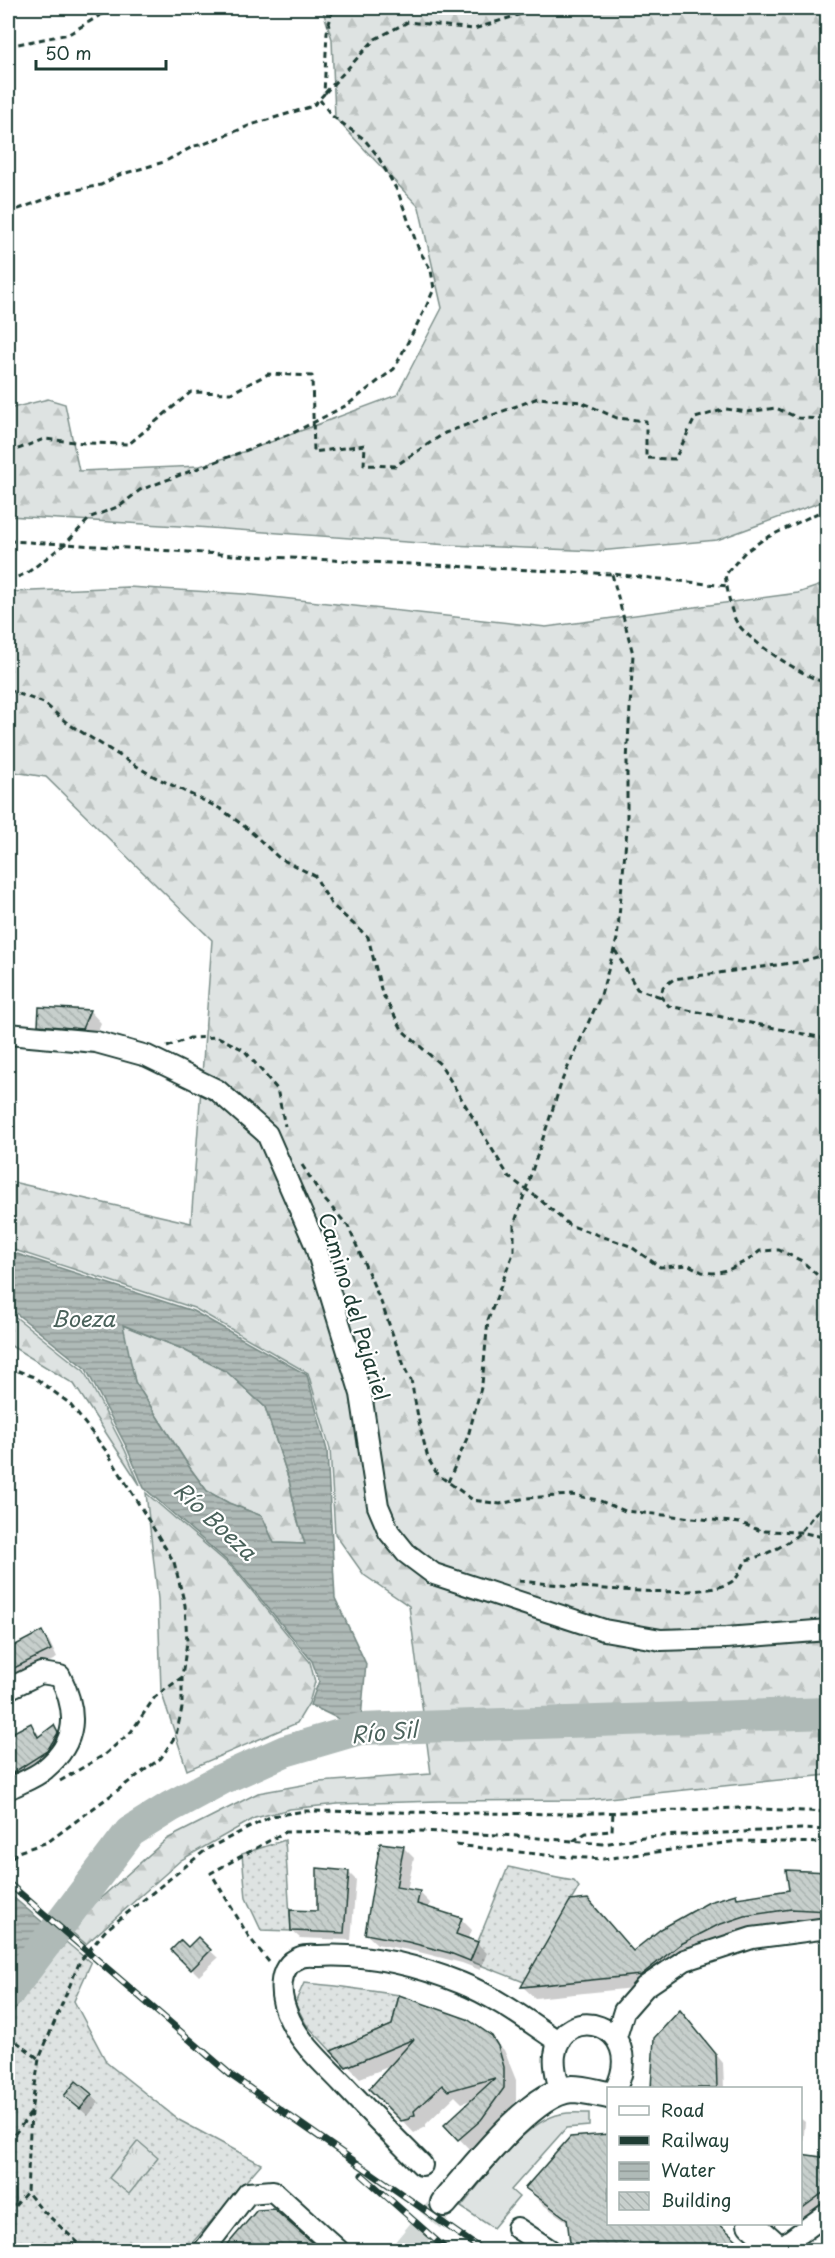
<svg xmlns="http://www.w3.org/2000/svg" width="835" height="2258" font-family="'Playpen Sans',sans-serif">
	<style>
		.grass { fill: url(#grass-dots); stroke: #7e908b; stroke-width: 1.5 }
		.forest { fill: url(#forest-firs); stroke: #7e908b; stroke-width: 1.5 }
		.park { fill: url(#park-tufts); stroke: #7e908b; stroke-width: 1.5 }
		.garden { fill: #dee3e2; stroke: #7e908b; stroke-width: 1.5 }
		.water { fill: url(#water-rules); stroke: #758883; stroke-width: 1.5; fill-rule: evenodd }
		.shadow { fill: #0003 }
		.lines { fill: none; stroke-linecap: round; stroke-linejoin: round }
		.river { stroke: #afbab7; stroke-width: 32 }
		.building { fill: url(#building-back-hatch); stroke: #1f3d34; stroke-width: 1.5 }
		.tertiary-tunnel { stroke: #d2d8d6; stroke-width: 26; stroke-dasharray: 26 13; stroke-linecap: butt }
		.minor-casing { stroke: #1f3d34; stroke-width: 24 }
		.tertiary-casing { stroke: #1f3d34; stroke-width: 30 }
		.path { stroke: #1f3d34; stroke-width: 3; stroke-dasharray: 6 4.5; stroke-linecap: butt }
		.minor { stroke: #fff; stroke-width: 20 }
		.tertiary { stroke: #fff; stroke-width: 26 }
		.rail-casing { stroke: #1f3d34; stroke-width: 7 }
		.rail { stroke: #fff; stroke-width: 4.5; stroke-dasharray: 14; stroke-linecap: butt }
		.labels { text-anchor: middle; dominant-baseline: central; stroke-width: 4.5; stroke-linejoin: round; paint-order: stroke }
		.street-label { font-size: 21px; fill: #1f3d34; stroke: #fff }
		.water-label { font-size: 22px; font-style: italic; fill: #4a625b; stroke: #fff }
	</style>
	<defs>
		<pattern id="grass-dots" width="8" height="8" patternUnits="userSpaceOnUse" patternTransform="scale(1.5)"><rect width="8" height="8" fill="#dee3e2"/><path d="M2 2h.1M6 6h.1" fill="none" stroke="#bec4c2" stroke-width="1.8" stroke-linecap="round"/></pattern>
		<pattern id="forest-firs" width="22" height="20" patternUnits="userSpaceOnUse" patternTransform="scale(1.5)"><rect width="22" height="20" fill="#dee3e2"/><path d="M5 1l3.5 6h-7zM16 11l3.5 6h-7z" fill="#bec4c2"/></pattern>
		<pattern id="park-tufts" width="24" height="20" patternUnits="userSpaceOnUse" patternTransform="scale(1.5)"><rect width="24" height="20" fill="#dee3e2"/><path d="M3 7l-1-3M5 7V3M7 7l1-3M15 17l-1-3M17 17v-4M19 17l1-3" fill="none" stroke="#bec4c2"/></pattern>
		<pattern id="water-rules" width="6" height="5" patternUnits="userSpaceOnUse" patternTransform="scale(1.5)"><rect width="6" height="5" fill="#afbab7"/><path d="M0 2.5h6" fill="none" stroke="#8e9896"/></pattern>
		<pattern id="building-back-hatch" width="6" height="6" patternUnits="userSpaceOnUse" patternTransform="scale(1.5)"><rect width="6" height="6" fill="#c7cfcc"/><path d="M-1 5l2 2M0 0l6 6M5-1l2 2" fill="none" stroke="#aab3b0"/></pattern>
	</defs>
	<rect width="100%" height="100%" fill="#fff"/>
	<filter id="ink" filterUnits="userSpaceOnUse"><feTurbulence type="fractalNoise" baseFrequency=".0167" numOctaves="2"/><feDisplacementMap in="SourceGraphic" scale="12" xChannelSelector="R" yChannelSelector="G"/><feConvolveMatrix kernelMatrix="1 2 1 2 8 2 1 2 1" color-interpolation-filters="sRGB"/></filter>
	<g filter="url(#ink)">
		<path class="grass" d="M285,1840L291,1931L261,1930L246,1898L242,1854Z
			M508,1867C530,1871 552,1878 574,1881L579,1887L524,1982L470,1961Z
			M66,1942L91,1963L74,2001L107,2063L179,2120L261,2164L186,2250H8V2019L44,1967Z
			M304,1983L336,1986L399,1995L392,2025L331,2051L306,2024L295,2003Z"/>
		<path class="forest" d="M322,8H827V500L717,540L598,551L449,545L196,527L8,516V409L48,399L65,404L79,471L200,466L252,449L397,395L442,308L419,207L335,118L332,39Z
			M827,583V1775L589,1800L438,1801L338,1804L290,1809L255,1818L181,1860L86,1944L67,1928L167,1839L258,1793L319,1782L431,1774L409,1606L364,1575L335,1534L330,1449L308,1373L194,1308L8,1248V1181L191,1223L212,940L46,777L8,771V592L128,587L244,594L546,627L798,593Z
			M8,1311L84,1371L125,1450L140,1485L74,1384L8,1344Z
			M122,1325L180,1348L227,1372L265,1407L289,1480L297,1518L305,1544L274,1543L262,1516L228,1503L207,1491L190,1468L135,1382Z
			M146,1493L235,1570L310,1662L315,1682L309,1703L297,1723L187,1770L161,1691L158,1599Z"/>
		<path class="park" d="M138,2141L158,2158L129,2194L109,2178Z"/>
		<path class="garden" d="M589,2113V2126L566,2128L511,2190L519,2197L493,2228L461,2207C485,2178 524,2121 561,2114C570,2112 580,2113 589,2113Z"/>
		<path class="water" d="M8,1251L193,1311L307,1375L327,1450L335,1598L366,1664L360,1729L310,1705L319,1681L312,1661L236,1569L144,1488L127,1448L86,1369L8,1307ZM123,1325L180,1348L227,1372L265,1407L289,1480L297,1518L305,1544L274,1543L262,1516L229,1503L207,1491L190,1468L135,1382Z
			M14,1898L66,1942L44,1967L8,2019V1903Z"/>
		<path class="shadow" d="M40,1008L90,1011L101,1023L94,1040L51,1036L39,1024Z
			M42,1633L49,1641L57,1658L8,1683V1651Z
			M31,1725L41,1737L54,1727L61,1735L64,1741L8,1788V1736Z
			M404,1848L414,1858L407,1890L420,1893L430,1903L428,1909L461,1919L472,1930L468,1940L477,1943L487,1953L480,1970L462,1963L419,1952L377,1944L366,1934Z
			M348,1872L356,1880L351,1940L300,1938L292,1931L319,1913Z
			M828,1874V1922L804,1920L757,1927L730,1936L653,1986L535,1998L523,1987L571,1902L634,1952L735,1895L739,1899L790,1892Z
			M198,1939L218,1958L199,1976L173,1950L188,1949Z
			M688,2020L723,2063L724,2088H654L652,2087Z
			M393,2027L491,2037L504,2050L516,2080V2101L493,2132L471,2151L446,2125L474,2099L462,2103L455,2096L426,2124V2127L414,2133L372,2089L393,2065L360,2078L333,2051Z
			M76,2083L99,2102L88,2116L66,2096Z
			M800,2118L805,2122L802,2156L828,2160V2202L803,2220H800Z
			M527,2188L608,2224H716L745,2250H573L569,2223L542,2204Z
			M273,2211L317,2250H225L258,2212Z
			M828,2231V2250H824L822,2248V2235Z"/>
		<g class="lines">
			<path class="river" d="M8,1993L130,1832L170,1807L222,1779L285,1751L360,1729L828,1713"/>
		</g>
		<path class="building" d="M39,1007L90,1010L82,1029L38,1025Z
			M42,1631L51,1650L8,1671V1649Z
			M31,1723L38,1737L54,1725L58,1733L47,1751L8,1776V1735Z
			M380,1843L404,1846L396,1887L420,1891L417,1904L462,1918L456,1934L478,1942L470,1961L450,1953L408,1942L365,1934Z
			M317,1868L349,1871L344,1933L291,1931L290,1910L317,1911Z
			M786,1870L828,1872V1911L791,1909L745,1916L718,1925L681,1944L641,1975L521,1987L570,1901L588,1899L633,1951L661,1929L709,1902L736,1894L737,1898L789,1890Z
			M198,1937L211,1950L191,1970L171,1950L181,1940L188,1947Z
			M399,1995L467,2019L492,2036L498,2046L504,2067V2088L481,2120L458,2140L444,2125L495,2078L448,2091L442,2085L414,2111L415,2115L410,2116L409,2119L401,2121L369,2089L414,2039L346,2067L331,2051L392,2025Z
			M680,2010L716,2054L717,2088H651L654,2038Z
			M76,2081L92,2094L80,2109L64,2096Z
			M609,2134V2223H718L748,2250H571L567,2219L525,2188L570,2137Z
			M801,2154L828,2158V2189L801,2209Z
			M274,2209L320,2250H223L257,2210Z"/>
		<g class="lines">
			<path class="tertiary-tunnel" d="M405,2250L444,2203"/>
			<g class="minor-casing">
				<path id="minor" d="M8,1034L96,1042L147,1056L217,1090L267,1134L315,1244L361,1394L378,1506L389,1532L406,1553L434,1574L604,1630L661,1640L726,1638L828,1630
					M8,1689L41,1673L60,1676C78,1712 78,1742 45,1769C35,1778 19,1783 8,1789
					M616,2037L624,2011L645,1987L685,1960L752,1938L820,1929L828,1930
					M560,2092C558,2080 553,2067 555,2055C562,2001 647,2023 616,2088
					M422,2165C395,2138 368,2111 342,2083C323,2063 302,2045 290,2020C280,2000 274,1966 301,1957C306,1955 314,1956 319,1956C368,1953 416,1965 461,1983C496,1997 528,2021 559,2042
					M517,2228L550,2250
					M204,2250L248,2193L273,2191L338,2250
					M777,2250L828,2213"/>
			</g>
			<g class="tertiary-casing">
				<path id="tertiary" d="M444,2203C470,2173 532,2091 572,2089C584,2089 597,2093 608,2095
					M751,2224L780,2250"/>
			</g>
			<path class="path" d="M8,46L69,34L112,8
				M325,93L375,39L408,22L474,29L540,8
				M8,213L62,193L101,185L119,175L164,162L194,146L204,144L251,125L313,106L324,94L327,32L333,8
				M8,453L44,439L85,443L129,444L191,392L231,393L268,374L312,376L314,452L365,445L364,465L395,466L445,433L538,398L581,402L617,418L646,421V458L675,459L695,418L726,409L747,412L776,408L798,418L828,419
				M828,508L764,539L745,552L725,575C728,590 729,607 736,621C747,641 805,677 828,684
				M8,541L65,544L91,517L120,506L140,490L295,432L347,405L394,369L426,307L434,289L431,270L419,250L398,192L377,155L364,139L332,116L320,100
				M8,581L27,573L65,544L250,556L612,574L727,586
				M8,690L44,703L67,723L151,775L221,809L248,829L279,858L315,876L331,904L368,937L382,993L403,1031L441,1065L509,1177L538,1198L569,1225L630,1246L660,1267L689,1265L702,1272L713,1273L728,1270L750,1259L760,1251L779,1250L802,1261L828,1285
				M615,950L637,989L661,997
				M828,954L799,962L674,979L663,987L661,997L669,1006L828,1039
				M167,1047L190,1038L218,1037L244,1050L277,1089L285,1126
				M302,1165L324,1199L348,1226L381,1302L406,1371L411,1380L420,1427L428,1458L433,1467L437,1474L473,1500L500,1504L526,1498L572,1495L598,1500L625,1511L741,1523L761,1531L800,1532L828,1538
				M8,1367L34,1377L69,1403L107,1452L174,1562L185,1605L187,1642L182,1677V1708L176,1735L161,1758L48,1842L18,1852L8,1861
				M448,1482L468,1436L482,1384L488,1320L514,1251V1225L563,1078L601,995L617,939L627,829V761L633,654L612,574
				M519,1581C560,1584 707,1604 734,1580C739,1576 743,1566 746,1560C762,1557 790,1544 801,1531C812,1519 811,1514 828,1504
				M60,1781L104,1755L131,1732L155,1697L181,1678
				M573,1841L586,1833L612,1831L613,1811
				M456,1845L555,1856L603,1859L739,1841L828,1843
				M269,1962L249,1937L211,1873L285,1832L401,1830L517,1836L604,1844L643,1837L801,1829L828,1830
				M8,2035L39,2059
				M8,2143L30,2114
				M8,2214L27,2192
				M86,2250L41,2209L27,2192L31,2112L39,2059L80,1961L106,1930L207,1849L272,1816L305,1811L569,1814L739,1808L828,1812"/>
			<use href="#minor" class="minor"/>
			<use href="#tertiary" class="tertiary"/>
			<g class="rail-casing">
				<path id="rail" d="M8,1883L232,2076L482,2250
					M362,2175L447,2250"/>
			</g>
			<use href="#rail" class="rail"/>
		</g>
	</g>
	<g class="labels">
		<g class="street-label">
			<text transform="translate(355 1306) rotate(73)">Camino del Pajariel</text>
		</g>
		<g class="water-label">
			<text x="83" y="1317">Boeza</text>
			<text transform="translate(216 1520) rotate(43)">Río Boeza</text>
			<text transform="translate(384 1731) rotate(-5)">Río Sil</text>
		</g>
	</g>
	<rect width="835" height="2258" fill="none" stroke="#fff" stroke-width="30"/>
	<rect x="15" y="15" width="805" height="2228" fill="none" stroke="#1f3d34" stroke-width="2" filter="url(#ink)"/>
	<rect x="607" y="2087" width="195" height="138" fill="#ffffff" stroke="#a5b1ae" stroke-width="1.5"/>
	<rect x="619" y="2106" width="30" height="9" fill="#ffffff" stroke="#a5b1ae" stroke-width="1.5"/>
	<text x="661" y="2117" font-size="18" fill="#1f3d34">Road</text>
	<rect x="619" y="2136" width="30" height="9" fill="#1f3d34" stroke="#a5b1ae" stroke-width="1.5"/>
	<text x="661" y="2147" font-size="18" fill="#1f3d34">Railway</text>
	<rect x="619" y="2162" width="30" height="18" fill="url(#water-rules)" stroke="#a5b1ae" stroke-width="1.5"/>
	<text x="661" y="2177" font-size="18" fill="#1f3d34">Water</text>
	<rect x="619" y="2192" width="30" height="18" fill="url(#building-back-hatch)" stroke="#a5b1ae" stroke-width="1.5"/>
	<text x="661" y="2207" font-size="18" fill="#1f3d34">Building</text>
	<path d="M36 60v9h130v-9" fill="none" stroke="#1f3d34" stroke-width="3"/>
	<text x="45" y="60" font-size="18" fill="#1f3d34" stroke="#ffffff" stroke-width="4.5" paint-order="stroke">50 m</text>
</svg>
